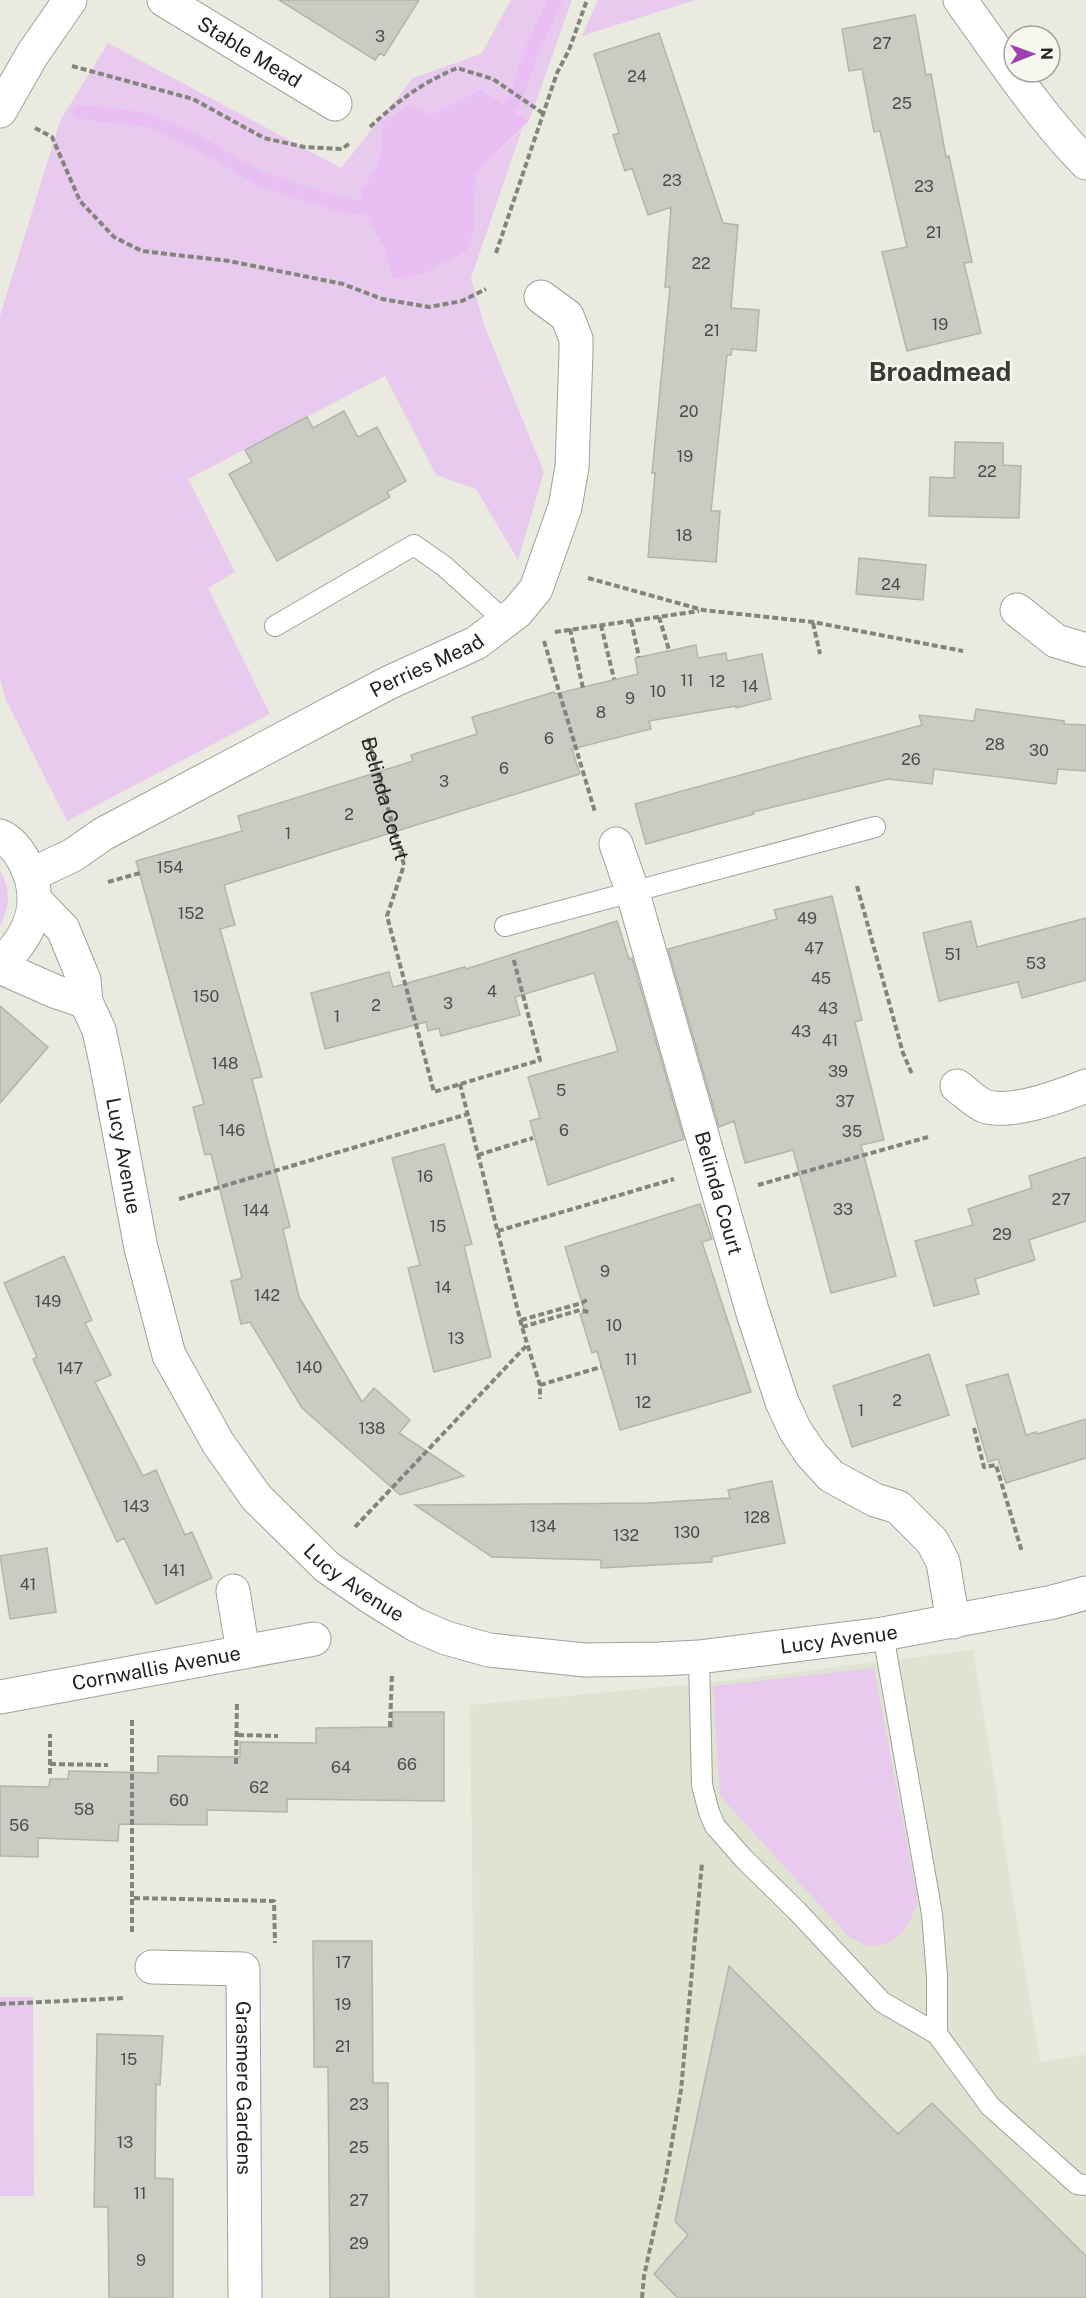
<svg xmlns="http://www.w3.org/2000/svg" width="1086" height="2298" font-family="'Public Sans',sans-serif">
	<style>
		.built { fill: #e1e3d2 }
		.green { fill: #e7caed }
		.water { fill: #e9bef3 }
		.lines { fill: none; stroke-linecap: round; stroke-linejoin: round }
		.stream { stroke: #e9bef3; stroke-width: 14 }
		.building { fill: #cacbc2; stroke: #b4b4ac; stroke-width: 1.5 }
		.lane-casing { stroke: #a0a198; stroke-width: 22 }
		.street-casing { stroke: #a0a198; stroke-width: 35 }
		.secondary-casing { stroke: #a0a198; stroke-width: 35 }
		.path { stroke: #84847e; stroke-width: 4; stroke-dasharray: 6 3; stroke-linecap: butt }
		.lane { stroke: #fff; stroke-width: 20 }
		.street { stroke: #fff; stroke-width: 33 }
		.secondary { stroke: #fff; stroke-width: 33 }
		.labels { text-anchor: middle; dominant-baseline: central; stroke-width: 5; stroke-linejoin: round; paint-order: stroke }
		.number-label { font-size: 16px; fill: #4d4d48 }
		.street-label { font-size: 20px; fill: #232320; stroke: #f7f7ef }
		.district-label { font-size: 26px; font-weight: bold; fill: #3a3b34; stroke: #f7f7ef }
	</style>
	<rect width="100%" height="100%" fill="#eaeae1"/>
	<path class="built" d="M973,1650L1040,2062L1086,2055V2298H474L475,2105L470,1705L725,1681Z"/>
	<path class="green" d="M511,0H572L529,121L481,89L430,114L383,123L379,162L361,190L384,247L392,278L475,225L476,173L522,129L471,278L484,325L544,472L518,560L476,489L436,475L385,376L188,479L235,572L208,588L270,714L67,821L5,698L0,678V316L60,121L108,43L341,168L413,78L481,54Z
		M598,0H695L582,36Z
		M0,871C11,890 10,906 0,926Z
		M874,1668L918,1902C910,1924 895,1951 867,1945C861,1943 855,1939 849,1937L720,1796L713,1686Z
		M0,1997H33L34,2196H0Z"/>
	<path class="water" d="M481,89L529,121L476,173L475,225L466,251L428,272L392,279L384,247L362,208L361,190L379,162L383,123L410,104L430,114Z"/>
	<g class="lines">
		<path class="stream" d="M509,109L517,95L530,55L555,0
			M79,112L148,120L200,144L261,179L341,205L362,208"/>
	</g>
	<path class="building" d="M279,0H419L384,56L380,53L375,60Z
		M915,15L926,75L931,74L946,157L949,156L959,203L972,262L964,263L981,333L907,351L882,252L907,247L880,131L874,132L862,69L849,71L842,29Z
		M659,33L723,223L738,225L731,308L759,310L756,351L732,349L731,355H727L711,511H720L716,562L648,557L655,473H652L670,287H665L671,207L648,215L632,168L625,171L613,135L619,133L594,54Z
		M344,411L358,437L377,427L406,481L387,492L390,497L277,561L229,474L252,462L245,450L307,417L313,428Z
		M955,442L1003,443V465L1021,466L1019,518L929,516L930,477L954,478Z
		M859,558L926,565L923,600L856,594Z
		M696,645L698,658L726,653L727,661L762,654L771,699L736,708V706L649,721L651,729L572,749L580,774L224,885L235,925L220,929L262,1077L252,1079L290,1227L283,1229L299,1297L362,1402L374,1388L410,1420L399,1433L464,1476L400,1495L302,1408L250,1322L241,1324L231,1281L242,1278L211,1154L205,1155L193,1107L204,1104L136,861L242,831L238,816L413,761L411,755L477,734L472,717L554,692L555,694L638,674L635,658Z
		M976,709L1064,721V724L1086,725V771L1058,769L1056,784L934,769L932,784L888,779L753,812L754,814L646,844L635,804L922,725L919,715L974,721Z
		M832,896L862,1020L855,1022L884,1140L861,1145L896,1276L831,1293L793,1150L745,1163L734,1121L719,1127L668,949L777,919L774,910Z
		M1086,918V980L1022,998L1018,982L939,1001L923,933L971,921L977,947Z
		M617,921L629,959L632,958L684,1139L548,1185L530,1121L540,1118L528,1077L618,1051L594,973L515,997L520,1015L441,1036L439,1028L428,1031L426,1022L325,1049L311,993L389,972L393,987L465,967L466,969Z
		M0,1006L48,1047L0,1103Z
		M444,1144L472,1244L464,1246L491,1357L434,1372L408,1268L420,1265L392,1158Z
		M1086,1157V1221L1029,1240L1035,1260L975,1279L979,1294L934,1306L915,1241L973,1225L968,1209L1032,1188L1029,1176Z
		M700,1204L712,1239L702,1242L751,1392L620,1430L597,1351L592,1353L580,1314L585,1313L565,1247Z
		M64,1256L92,1320L85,1323L111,1375L95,1382L143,1476L156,1470L185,1535L192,1532L212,1578L156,1604L124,1538L117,1542L33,1359L37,1357L4,1283Z
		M929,1354L949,1415L852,1447L833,1386Z
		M1008,1374L1026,1435L1036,1432L1037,1434L1086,1419V1458L1006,1483L998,1459L988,1462L966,1385Z
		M772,1481L785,1543L712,1557V1562L601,1568V1560L492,1557L415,1505L649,1503L730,1498L728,1490Z
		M47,1548L56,1612L10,1619L0,1556Z
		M392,1712H444V1801L287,1799V1812L207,1810V1825L119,1824L118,1841L38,1838V1857L0,1856V1786L49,1787L50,1779H68L69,1771L158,1773V1756L240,1757V1742L316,1743V1728L393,1727Z
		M313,1941H372L373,2083H388L389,2298H330L328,2067H314Z
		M729,1966L898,2134L932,2103L1086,2256V2298H678L654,2274L688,2235L675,2221Z
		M97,2034L163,2036L160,2085L156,2084L155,2178L173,2179V2298H109L108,2207H94Z"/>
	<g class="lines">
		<g class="lane-casing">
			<path id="lane" d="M275,626L414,545L444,566L505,621
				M505,926L875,827
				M883,1634L932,1914L937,1976V2034
				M699,1657L702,1785L709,1812L715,1826L744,1859L797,1911L882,2002L937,2034L990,2106L1077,2184L1086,2185"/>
		</g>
		<g class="street-casing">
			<g id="street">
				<path id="s2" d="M164,0L335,104"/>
				<path d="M960,0C1001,56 1038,114 1086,163"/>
				<path d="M0,111L32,55L70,0"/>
				<path d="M1017,610L1056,641L1086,650"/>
				<path id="s3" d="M616,844L632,890L752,1310L782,1402L795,1430L811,1454L831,1476L875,1500L898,1507L932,1541L943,1562L953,1622"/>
				<path id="s4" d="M31,875L73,855L103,834L388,683L476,643L517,612L536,589L565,507L572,467L576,353V339L567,316L541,297"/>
				<path d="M957,1086C965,1092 975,1102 984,1106C1011,1115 1061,1096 1086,1086"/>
				<path d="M233,1591L243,1652"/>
				<path id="s5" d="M0,1697L314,1639"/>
				<path id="s6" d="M152,1967L243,1969L245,2298"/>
			</g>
		</g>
		<g class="secondary-casing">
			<g id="secondary">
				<path d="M0,836C11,841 20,853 25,863C45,902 31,936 0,964"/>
				<path id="s7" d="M34,899L63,929L84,980L86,1002L99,1030L107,1067L141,1248L169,1355L218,1443L256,1497L327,1567L372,1598L416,1625L446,1638L489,1650L585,1660L659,1659L699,1657L883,1634L1053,1602L1086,1593"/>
				<path d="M0,967L54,991L86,1002"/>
			</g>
		</g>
		<g class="path">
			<path d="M72,66L193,99L264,138L304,147L342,149L350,143"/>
			<path d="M370,127C399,100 420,84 457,68L493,79L544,114"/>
			<path d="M35,128L52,137L80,201L114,237L142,251L229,261L343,284L382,299L429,307L462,301L486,289"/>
			<path d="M496,253L557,73L569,50L587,0"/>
			<path d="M588,578L703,610L813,622L963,651"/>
			<path d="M659,617L669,650"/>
			<path d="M631,621L639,657"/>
			<path d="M813,623L820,654"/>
			<path d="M601,625L614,679"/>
			<path d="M570,629L583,688"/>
			<path d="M555,632L699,611"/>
			<path d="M544,641L595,812"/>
			<path id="s1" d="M368,738L404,865L387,916L434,1092L540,1060L513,957"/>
			<path d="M108,882L140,873"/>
			<path d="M857,886L903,1053L912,1074"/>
			<path d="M460,1084L522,1327L540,1385V1399"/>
			<path d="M478,1155L533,1138"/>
			<path d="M758,1185L928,1137"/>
			<path d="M179,1199L468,1114"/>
			<path d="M498,1231L674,1179"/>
			<path d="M521,1320L582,1303L588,1299"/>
			<path d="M522,1327L580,1310L589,1312"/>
			<path d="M540,1385L601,1367"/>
			<path d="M974,1428L984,1467L996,1465L1022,1552"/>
			<path d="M355,1527L527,1345"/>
			<path d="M132,1720V1898"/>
			<path d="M390,1727L392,1673"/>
			<path d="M238,1735L278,1736"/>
			<path d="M50,1764L108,1765"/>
			<path d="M236,1764L237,1702"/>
			<path d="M50,1774V1734"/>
			<path d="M132,1932V1898L274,1901L275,1943"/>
			<path d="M0,2004L125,1998"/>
			<path d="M642,2298L644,2276L666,2176L681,2090L702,1863"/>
		</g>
		<use href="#lane" class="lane"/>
		<use href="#street" class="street"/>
		<use href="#secondary" class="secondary"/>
	</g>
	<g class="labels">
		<g class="number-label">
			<text x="380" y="36">3</text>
			<text x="882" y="43">27</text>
			<text x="637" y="76">24</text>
			<text x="902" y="103">25</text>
			<text x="672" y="180">23</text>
			<text x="924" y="186">23</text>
			<text x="934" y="232">21</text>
			<text x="701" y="263">22</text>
			<text x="940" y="324">19</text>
			<text x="712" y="330">21</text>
			<text x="689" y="411">20</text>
			<text x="685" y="456">19</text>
			<text x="987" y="471">22</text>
			<text x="684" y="535">18</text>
			<text x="891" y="584">24</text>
			<text x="687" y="680">11</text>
			<text x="717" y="681">12</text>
			<text x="750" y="686">14</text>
			<text x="658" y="691">10</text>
			<text x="630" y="698">9</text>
			<text x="601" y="712">8</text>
			<text x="549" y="738">6</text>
			<text x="995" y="744">28</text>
			<text x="1039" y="750">30</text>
			<text x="911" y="759">26</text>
			<text x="504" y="768">6</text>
			<text x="444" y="781">3</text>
			<text x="349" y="814">2</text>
			<text x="288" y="833">1</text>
			<text x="170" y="867">154</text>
			<text x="191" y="913">152</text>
			<text x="807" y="918">49</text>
			<text x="814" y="948">47</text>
			<text x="953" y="954">51</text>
			<text x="1036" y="963">53</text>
			<text x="821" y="978">45</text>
			<text x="492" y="991">4</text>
			<text x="206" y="996">150</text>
			<text x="448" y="1003">3</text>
			<text x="376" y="1005">2</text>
			<text x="828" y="1008">43</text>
			<text x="337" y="1016">1</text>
			<text x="801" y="1031">43</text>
			<text x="830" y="1040">41</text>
			<text x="225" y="1063">148</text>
			<text x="838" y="1071">39</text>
			<text x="561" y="1090">5</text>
			<text x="845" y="1101">37</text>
			<text x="232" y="1130">146</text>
			<text x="564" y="1130">6</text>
			<text x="852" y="1131">35</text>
			<text x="425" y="1176">16</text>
			<text x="1061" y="1199">27</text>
			<text x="843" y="1209">33</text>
			<text x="256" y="1210">144</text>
			<text x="438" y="1226">15</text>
			<text x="1002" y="1234">29</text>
			<text x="605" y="1271">9</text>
			<text x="443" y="1287">14</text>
			<text x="267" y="1295">142</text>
			<text x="48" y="1301">149</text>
			<text x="614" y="1325">10</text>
			<text x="456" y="1338">13</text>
			<text x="631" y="1359">11</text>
			<text x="309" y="1367">140</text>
			<text x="70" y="1368">147</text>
			<text x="897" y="1400">2</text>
			<text x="643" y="1402">12</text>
			<text x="861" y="1410">1</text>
			<text x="372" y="1428">138</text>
			<text x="136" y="1506">143</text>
			<text x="757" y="1517">128</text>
			<text x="543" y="1526">134</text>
			<text x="687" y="1532">130</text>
			<text x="626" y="1535">132</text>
			<text x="174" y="1570">141</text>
			<text x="28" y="1584">41</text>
			<text x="407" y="1764">66</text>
			<text x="341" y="1767">64</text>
			<text x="259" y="1787">62</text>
			<text x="179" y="1800">60</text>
			<text x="84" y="1809">58</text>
			<text x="19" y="1825">56</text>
			<text x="343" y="1962">17</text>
			<text x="343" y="2004">19</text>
			<text x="343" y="2046">21</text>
			<text x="129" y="2059">15</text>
			<text x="359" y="2104">23</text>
			<text x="125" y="2142">13</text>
			<text x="359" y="2147">25</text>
			<text x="140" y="2193">11</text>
			<text x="359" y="2200">27</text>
			<text x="359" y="2243">29</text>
			<text x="141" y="2260">9</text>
		</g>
		<g class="street-label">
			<text stroke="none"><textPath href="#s2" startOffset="100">Stable Mead</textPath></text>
			<text stroke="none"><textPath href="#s4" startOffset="448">Perries Mead</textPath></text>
			<text stroke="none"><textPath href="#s1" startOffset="63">Belinda Court</textPath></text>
			<text stroke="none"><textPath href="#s7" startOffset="278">Lucy Avenue</textPath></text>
			<text stroke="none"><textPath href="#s3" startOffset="364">Belinda Court</textPath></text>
			<text stroke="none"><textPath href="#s7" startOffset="780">Lucy Avenue</textPath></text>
			<text stroke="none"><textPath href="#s7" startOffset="1284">Lucy Avenue</textPath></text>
			<text stroke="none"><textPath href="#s5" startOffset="159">Cornwallis Avenue</textPath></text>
			<text stroke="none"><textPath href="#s6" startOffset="210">Grasmere Gardens</textPath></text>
		</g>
		<g class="district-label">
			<text x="940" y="371">Broadmead</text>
		</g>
	</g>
	<g transform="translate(1032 54) rotate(89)"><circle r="28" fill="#f7f7ef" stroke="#a2a29c" stroke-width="1.5"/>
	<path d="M0-4.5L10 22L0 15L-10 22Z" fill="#9b42ae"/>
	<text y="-9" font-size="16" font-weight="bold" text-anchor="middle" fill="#232320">N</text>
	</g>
</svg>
